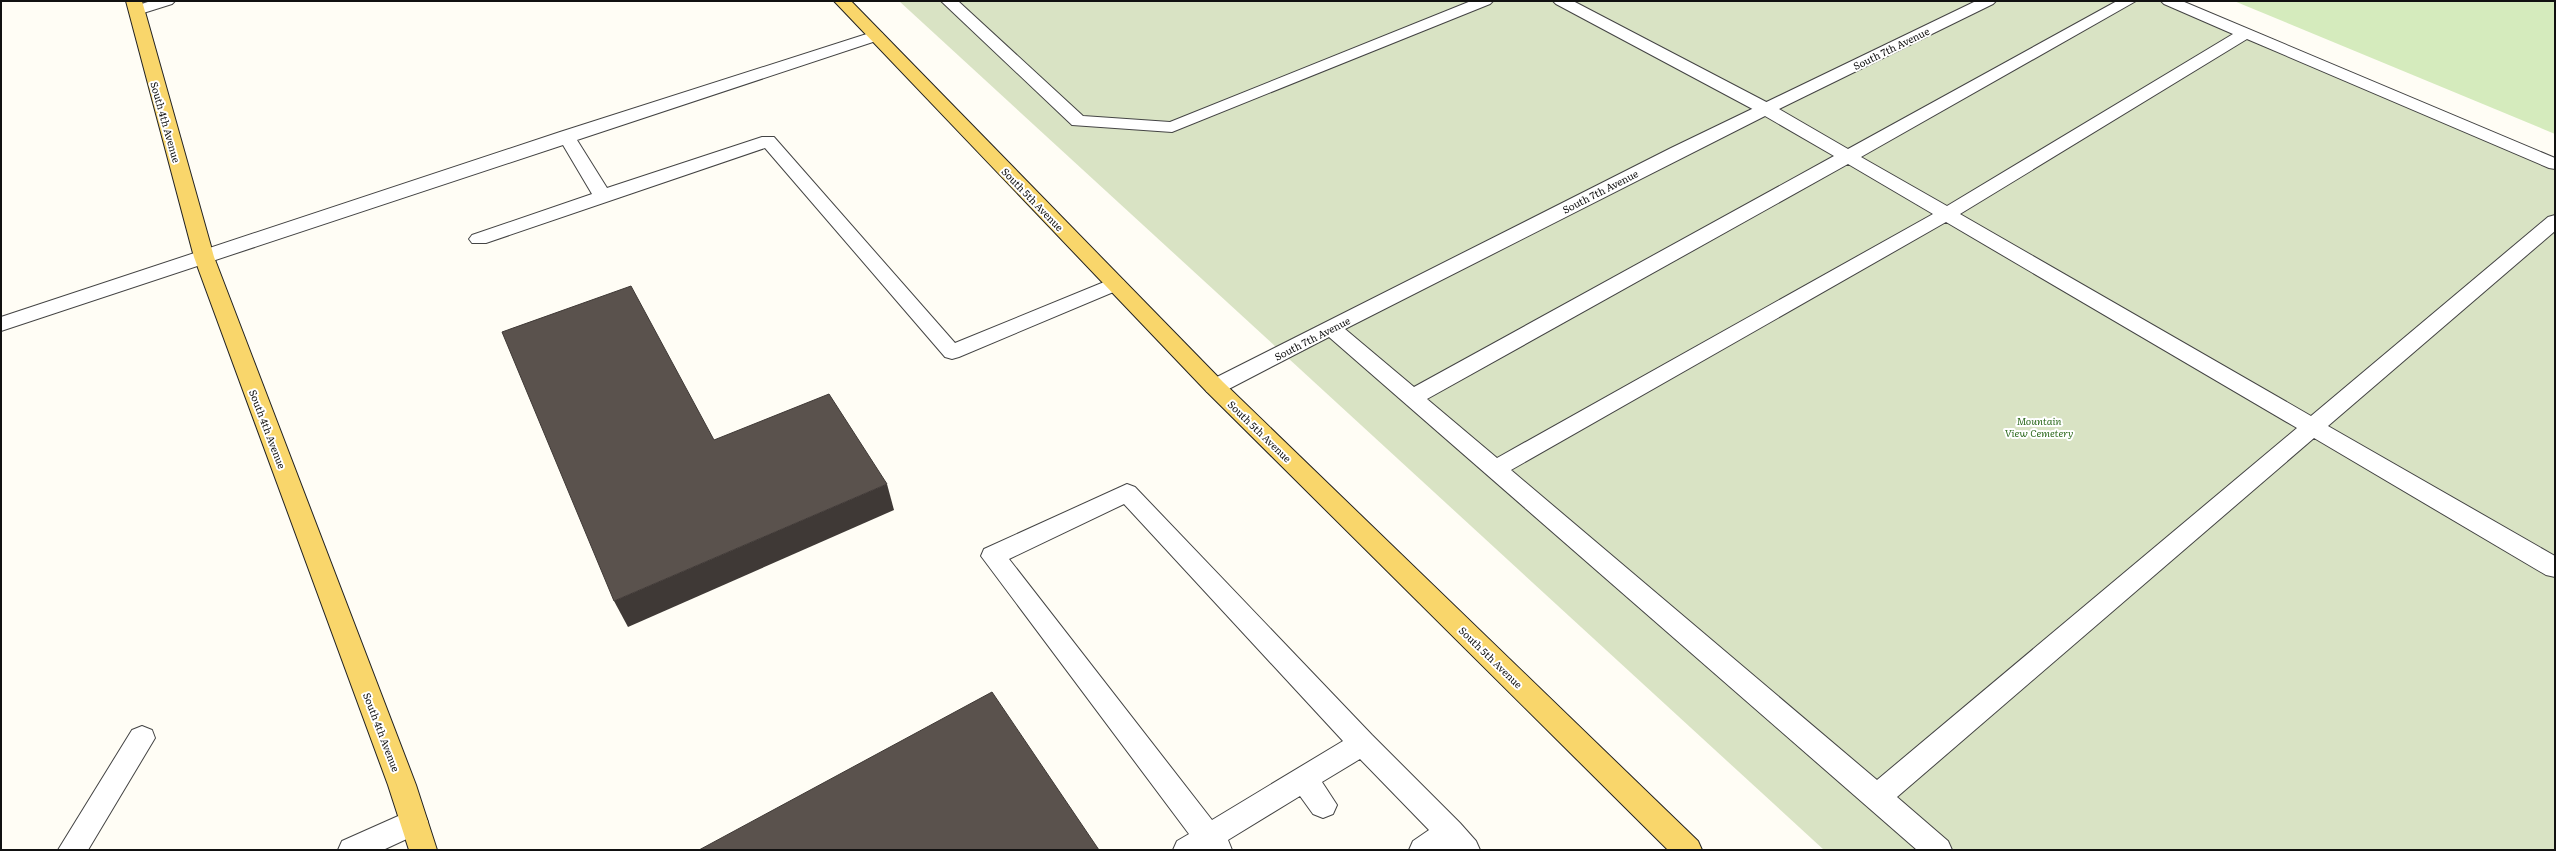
<svg xmlns="http://www.w3.org/2000/svg" width="2556" height="851" font-family="Literata,serif">
	<style>
		.green { fill: #d5ebbd }
		.cemetery { fill: #d9e3c4 }
		.lines { fill: none; stroke-linecap: round; stroke-linejoin: round }
		.lane-casing { stroke: #444; stroke-width: 2 }
		.street-casing { stroke: #444; stroke-width: 2 }
		.primary-casing { stroke: #222; stroke-width: 2 }
		.lane { fill: #fff; fill-rule: evenodd }
		.street { fill: #fff; fill-rule: evenodd }
		.primary { fill: #f9d66b; fill-rule: evenodd }
		.shaded-wall { fill: #3f3936 }
		.building { fill: #5a524d; stroke: #3f3936 }
		.labels { text-anchor: middle; dominant-baseline: central; stroke-width: 4; stroke-linejoin: round; paint-order: stroke }
		.street-label { font-size: 10px; fill: #111; stroke: #fff }
		.park-label { font-size: 10px; font-style: italic; fill: #2f6b1f; stroke: #fff }
	</style>
	<rect width="100%" height="100%" fill="#fffdf5"/>
	<path class="green" d="M2234,1H2555V134Z"/>
	<path class="cemetery" d="M899,1H2168L2555,165V850H1824Z"/>
	<g class="lines">
		<g class="lane-casing">
			<path id="lane" d="M151,1H175L172,4L137,15L129,10L132,7Z
				M1976,1H1996L1993,4L1779,109L1848,149L2117,1H2136L1861,157L1947,206L2233,34L2164,4L2161,1H2182L2555,158V169L2549,168L2247,39L1960,214L2311,416L2548,217L2555,215V231L2328,426L2555,556V577L2546,575L2314,438L1897,797L1948,841L1952,850H1917L1329,337L1223,392L1215,394L1207,392L1204,387L1207,382L1671,148ZM1765,116L1834,156L1414,387L1345,329ZM1848,164L1933,214L1497,458L1427,399ZM1946,222L2297,428L1877,780L1511,470Z
				M876,31L882,33L884,36L882,39L577,140L607,188L762,137H774L955,343L1109,280L1116,278L1123,280L1126,284L1123,288L959,357L952,359L945,357L765,148L486,243H472L469,239L472,235L592,194L563,145L1,331V317L560,132Z
				M1127,484L1135,487L1372,735L1460,823L1476,841L1480,850H1409L1413,841L1429,830L1360,759L1322,782L1337,805L1333,814L1323,818L1313,814L1300,796L1228,840L1232,850H1173L1177,841L1189,834L981,556L984,549ZM1124,504L1343,741L1212,820L1009,559Z
				M142,726L152,730L155,738L88,850H58L132,730Z
				M414,809L424,813L428,822L424,831L383,850H338L342,841Z"/>
		</g>
		<g class="street-casing">
			<path id="street" d="M941,1H958L1083,116L1170,122L1471,1H1493L1490,4L1172,132L1072,125Z
				M1553,1H1573L1772,105L1775,109L1772,113H1760L1556,4Z"/>
		</g>
		<g class="primary-casing">
			<path id="primary" d="M126,1H142L214,257L416,785L437,850H409L388,785L194,257Z
				M834,1H851L1223,382L1698,841L1702,850H1668L1207,392Z"/>
		</g>
		<use href="#lane" class="lane"/>
		<use href="#street" class="street"/>
		<use href="#primary" class="primary"/>
	</g>
	<path class="shaded-wall" d="M887,484L894,510L628,627L614,601Z"/>
	<path class="building" d="M631,286L714,440L829,394L887,484L614,601L502,332Z
		M992,692L1099,850H699Z"/>
	<g class="labels">
		<g class="street-label">
			<text transform="translate(1891 48) rotate(-26)">South 7th Avenue</text>
			<text transform="translate(166 122) rotate(74)">South 4th Avenue</text>
			<text transform="translate(1600 191) rotate(-27)">South 7th Avenue</text>
			<text transform="translate(1033 199) rotate(46)">South 5th Avenue</text>
			<text transform="translate(1312 338) rotate(-27)">South 7th Avenue</text>
			<text transform="translate(268 429) rotate(69)">South 4th Avenue</text>
			<text transform="translate(1260 431) rotate(44)">South 5th Avenue</text>
			<text transform="translate(1491 657) rotate(44)">South 5th Avenue</text>
			<text transform="translate(382 732) rotate(69)">South 4th Avenue</text>
		</g>
		<g class="park-label">
			<text x="2039" y="420">Mountain<tspan x="2039" dy="12">View Cemetery</tspan></text>
		</g>
	</g>
	<rect width="2556" height="851" fill="none" stroke="#111111" stroke-width="4"/>
</svg>
